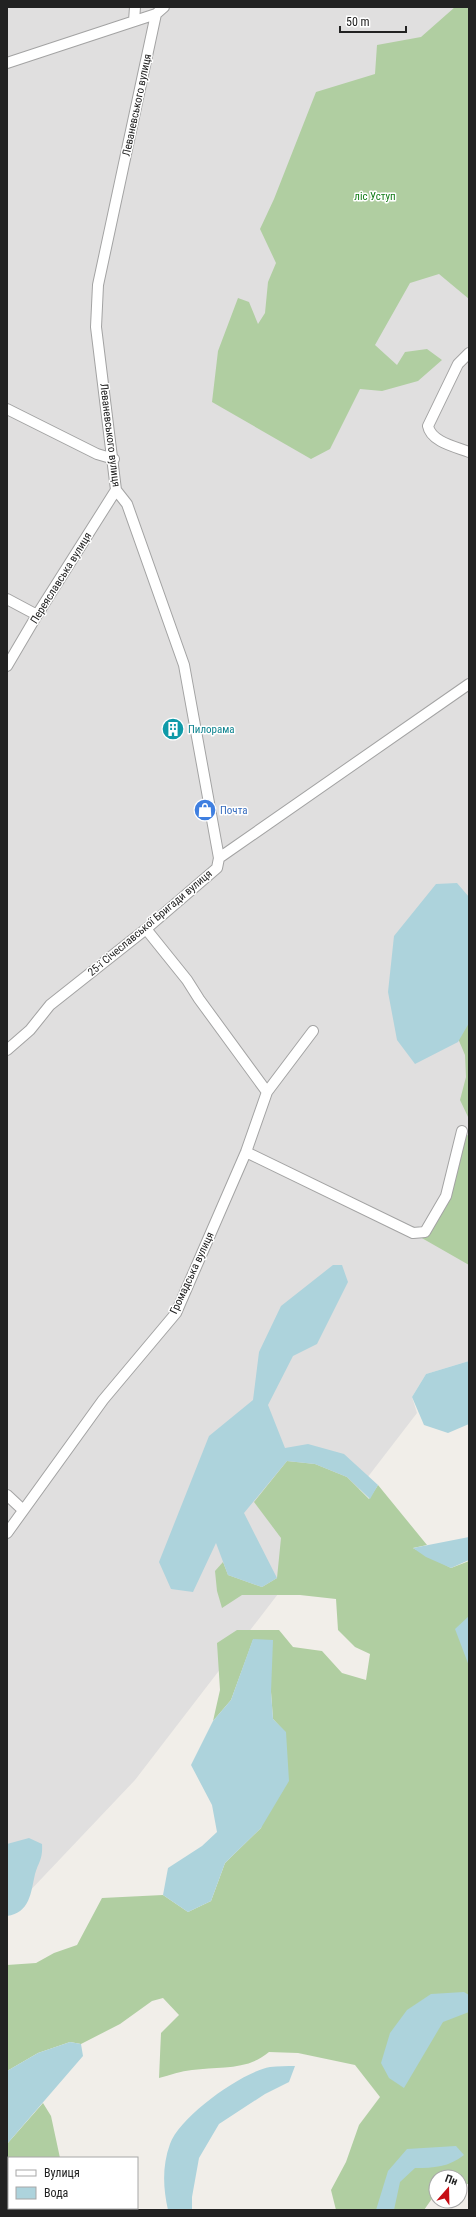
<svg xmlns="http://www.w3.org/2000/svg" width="476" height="2217" font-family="'Roboto Condensed',sans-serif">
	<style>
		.residential { fill: #e0dfdf }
		.forest { fill: #b0cea1 }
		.water { fill: #add3dc }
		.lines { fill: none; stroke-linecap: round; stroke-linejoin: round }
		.minor-casing { stroke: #a3a3a3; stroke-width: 12 }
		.minor { stroke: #fff; stroke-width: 10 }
		.labels { text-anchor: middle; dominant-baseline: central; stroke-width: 3; stroke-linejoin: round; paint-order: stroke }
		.street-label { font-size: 11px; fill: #222; stroke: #fff }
		.park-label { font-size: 11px; fill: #137c18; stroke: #fff }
		.culture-label { font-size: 11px; fill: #0d838f; stroke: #fff; text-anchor: start }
		.shop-label { font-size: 11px; fill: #366cbe; stroke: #fff; text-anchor: start }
	</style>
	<rect width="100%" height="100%" fill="#f1eee9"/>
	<path class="residential" d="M7,7H469V1361L426,1374L412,1397L417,1413L135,1780L7,1915Z"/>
	<path class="forest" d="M455,7H469V299L439,274L410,283L375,345L397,365L405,352L427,349L442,360L418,381L382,391L360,389L330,449L311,459L212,402L218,351L238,298L249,302L258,324L265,313L268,282L276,263L260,229L274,199L316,92L375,74L377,45L421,37Z
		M469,960V1119L460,1100L466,1077L465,1055L449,1017Z
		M467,1135L469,1136V1265L413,1233L425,1231Z
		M287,1461L315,1464L347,1477L369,1499L378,1485L427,1545L413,1548L451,1568L469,1561V2184H460V2177H436V2193L424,2210H336L331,2190L346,2162L359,2125L380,2097L355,2065L298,2053L269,2052C247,2071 219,2066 192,2070C181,2071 170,2075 159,2078L161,2033L179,2015L163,1998L152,2001L120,2024L81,2044L70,2042L38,2053L7,2071V1965L36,1963L54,1953L77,1945L102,1898L163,1895L188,1912L211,1901L225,1863L261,1828L286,1733L273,1719L271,1692L253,1640L231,1700L213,1721L220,1690L217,1643L237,1630H279L293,1647L322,1651L342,1673L366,1680L370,1654L355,1647L338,1630L336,1599L300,1595H242L222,1608L217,1591L215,1571L223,1562L228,1575L262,1587L277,1578L281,1538L254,1502Z
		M43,2103L51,2116L60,2158H9V2208H61V2210H7V2144Z"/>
	<path class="water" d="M457,883L469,897V1023L458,1042L415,1064L397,1040L388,992L394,936L436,884Z
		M333,1265H342L348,1282L317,1344L293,1356L268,1405L285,1448L308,1444L344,1454L378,1485L370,1499L347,1477L315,1464L287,1461L244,1513L277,1578L262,1587L228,1575L216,1543L193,1592L171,1589L159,1562L209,1436L253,1400L259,1352L281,1306Z
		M469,1361V1424L448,1433L424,1425L412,1397L426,1374Z
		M469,1537V1560L451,1568L426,1557L413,1548Z
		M469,1616V1666L455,1629Z
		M253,1639L273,1640L271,1692L273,1719L286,1732L289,1781L261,1828L225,1863L211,1901L188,1912L163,1895L168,1868L202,1846L217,1832L212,1805L191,1765L213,1721L231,1700Z
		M29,1838L42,1844C43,1859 39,1861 35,1874C31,1892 30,1913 7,1916V1844Z
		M464,1992L469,1995V2012L443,2022L404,2088L389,2078L381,2063L390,2033L407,2010L431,1994Z
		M70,2042L81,2044L83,2056L7,2144V2071L38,2053Z
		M295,2066L289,2082L265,2094L219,2124L199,2158L192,2197V2210H168C163,2188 162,2166 170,2144C180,2116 242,2072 270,2067C278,2066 287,2066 295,2066Z
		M456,2146L464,2155C449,2167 434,2168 415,2168L400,2182L394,2210H376L388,2171L407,2149Z"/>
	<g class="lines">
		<g class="minor-casing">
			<path id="minor" d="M164,7L156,14L98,285L96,327L116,490L127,504L184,665L219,858
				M134,21L135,7
				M7,63L156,14
				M469,353L458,364L428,426C431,442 456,447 469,452
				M7,409L97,454L114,459
				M7,599L37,615
				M7,666L37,615L116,490
				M146,929L187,980L199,999L267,1092
				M7,1050L30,1030L50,1005L146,929L217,868L219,858L469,684
				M246,1152L413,1233L425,1232L446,1196L462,1131
				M7,1495L23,1510
				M7,1533L103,1400L176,1313L246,1152L267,1092L313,1031"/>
		</g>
		<use href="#minor" class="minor"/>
	</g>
	<defs>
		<g id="building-disc" transform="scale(1.15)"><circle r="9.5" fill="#0f9aa8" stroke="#fff"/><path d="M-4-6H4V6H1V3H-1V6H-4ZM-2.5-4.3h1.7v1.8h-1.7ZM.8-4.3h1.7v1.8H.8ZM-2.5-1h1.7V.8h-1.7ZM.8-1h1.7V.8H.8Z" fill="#fff"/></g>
		<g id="shop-disc" transform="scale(1.15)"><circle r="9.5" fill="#3f7fe0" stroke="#fff"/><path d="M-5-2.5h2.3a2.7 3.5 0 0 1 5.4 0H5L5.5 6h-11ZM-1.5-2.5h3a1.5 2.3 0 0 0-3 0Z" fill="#fff"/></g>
	</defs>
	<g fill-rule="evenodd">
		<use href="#building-disc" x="173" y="729"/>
		<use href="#shop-disc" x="205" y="810"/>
	</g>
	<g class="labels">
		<g class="street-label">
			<text transform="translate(137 105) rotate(-78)">Леваневського вулиця</text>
			<text transform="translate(110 435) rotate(83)">Леваневського вулиця</text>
			<text transform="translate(61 578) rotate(-58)">Переяславська вулиця</text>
			<text transform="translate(150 923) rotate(-40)">25-ї Січеславської Бригади вулиця</text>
			<text transform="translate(192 1273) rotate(-65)">Громадська вулиця</text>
		</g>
		<g class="park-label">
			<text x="375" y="196">ліс Уступ</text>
		</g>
		<g class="culture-label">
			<text x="188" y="729">Пилорама</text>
		</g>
		<g class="shop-label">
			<text x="220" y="810">Почта</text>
		</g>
	</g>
	<rect width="476" height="2217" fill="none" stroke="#222222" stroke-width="16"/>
	<rect x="8" y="2157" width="130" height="52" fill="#ffffff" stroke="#a7a7a7"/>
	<rect x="16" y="2170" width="20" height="6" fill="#ffffff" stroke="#a7a7a7"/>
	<text x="44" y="2177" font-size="12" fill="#222222">Вулиця</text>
	<rect x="16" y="2187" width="20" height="12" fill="#add3dc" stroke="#a7a7a7"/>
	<text x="44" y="2197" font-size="12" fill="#222222">Вода</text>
	<g transform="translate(448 2189) rotate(20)"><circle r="19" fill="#ffffff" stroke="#a7a7a7"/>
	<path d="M0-3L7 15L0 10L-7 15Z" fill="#c60d14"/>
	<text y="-6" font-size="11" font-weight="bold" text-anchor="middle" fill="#222222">Пн</text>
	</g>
	<path d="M340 26v6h66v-6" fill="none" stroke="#222222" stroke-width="2"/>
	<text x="346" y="26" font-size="12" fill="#222222" stroke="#ffffff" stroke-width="3" paint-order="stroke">50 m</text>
</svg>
